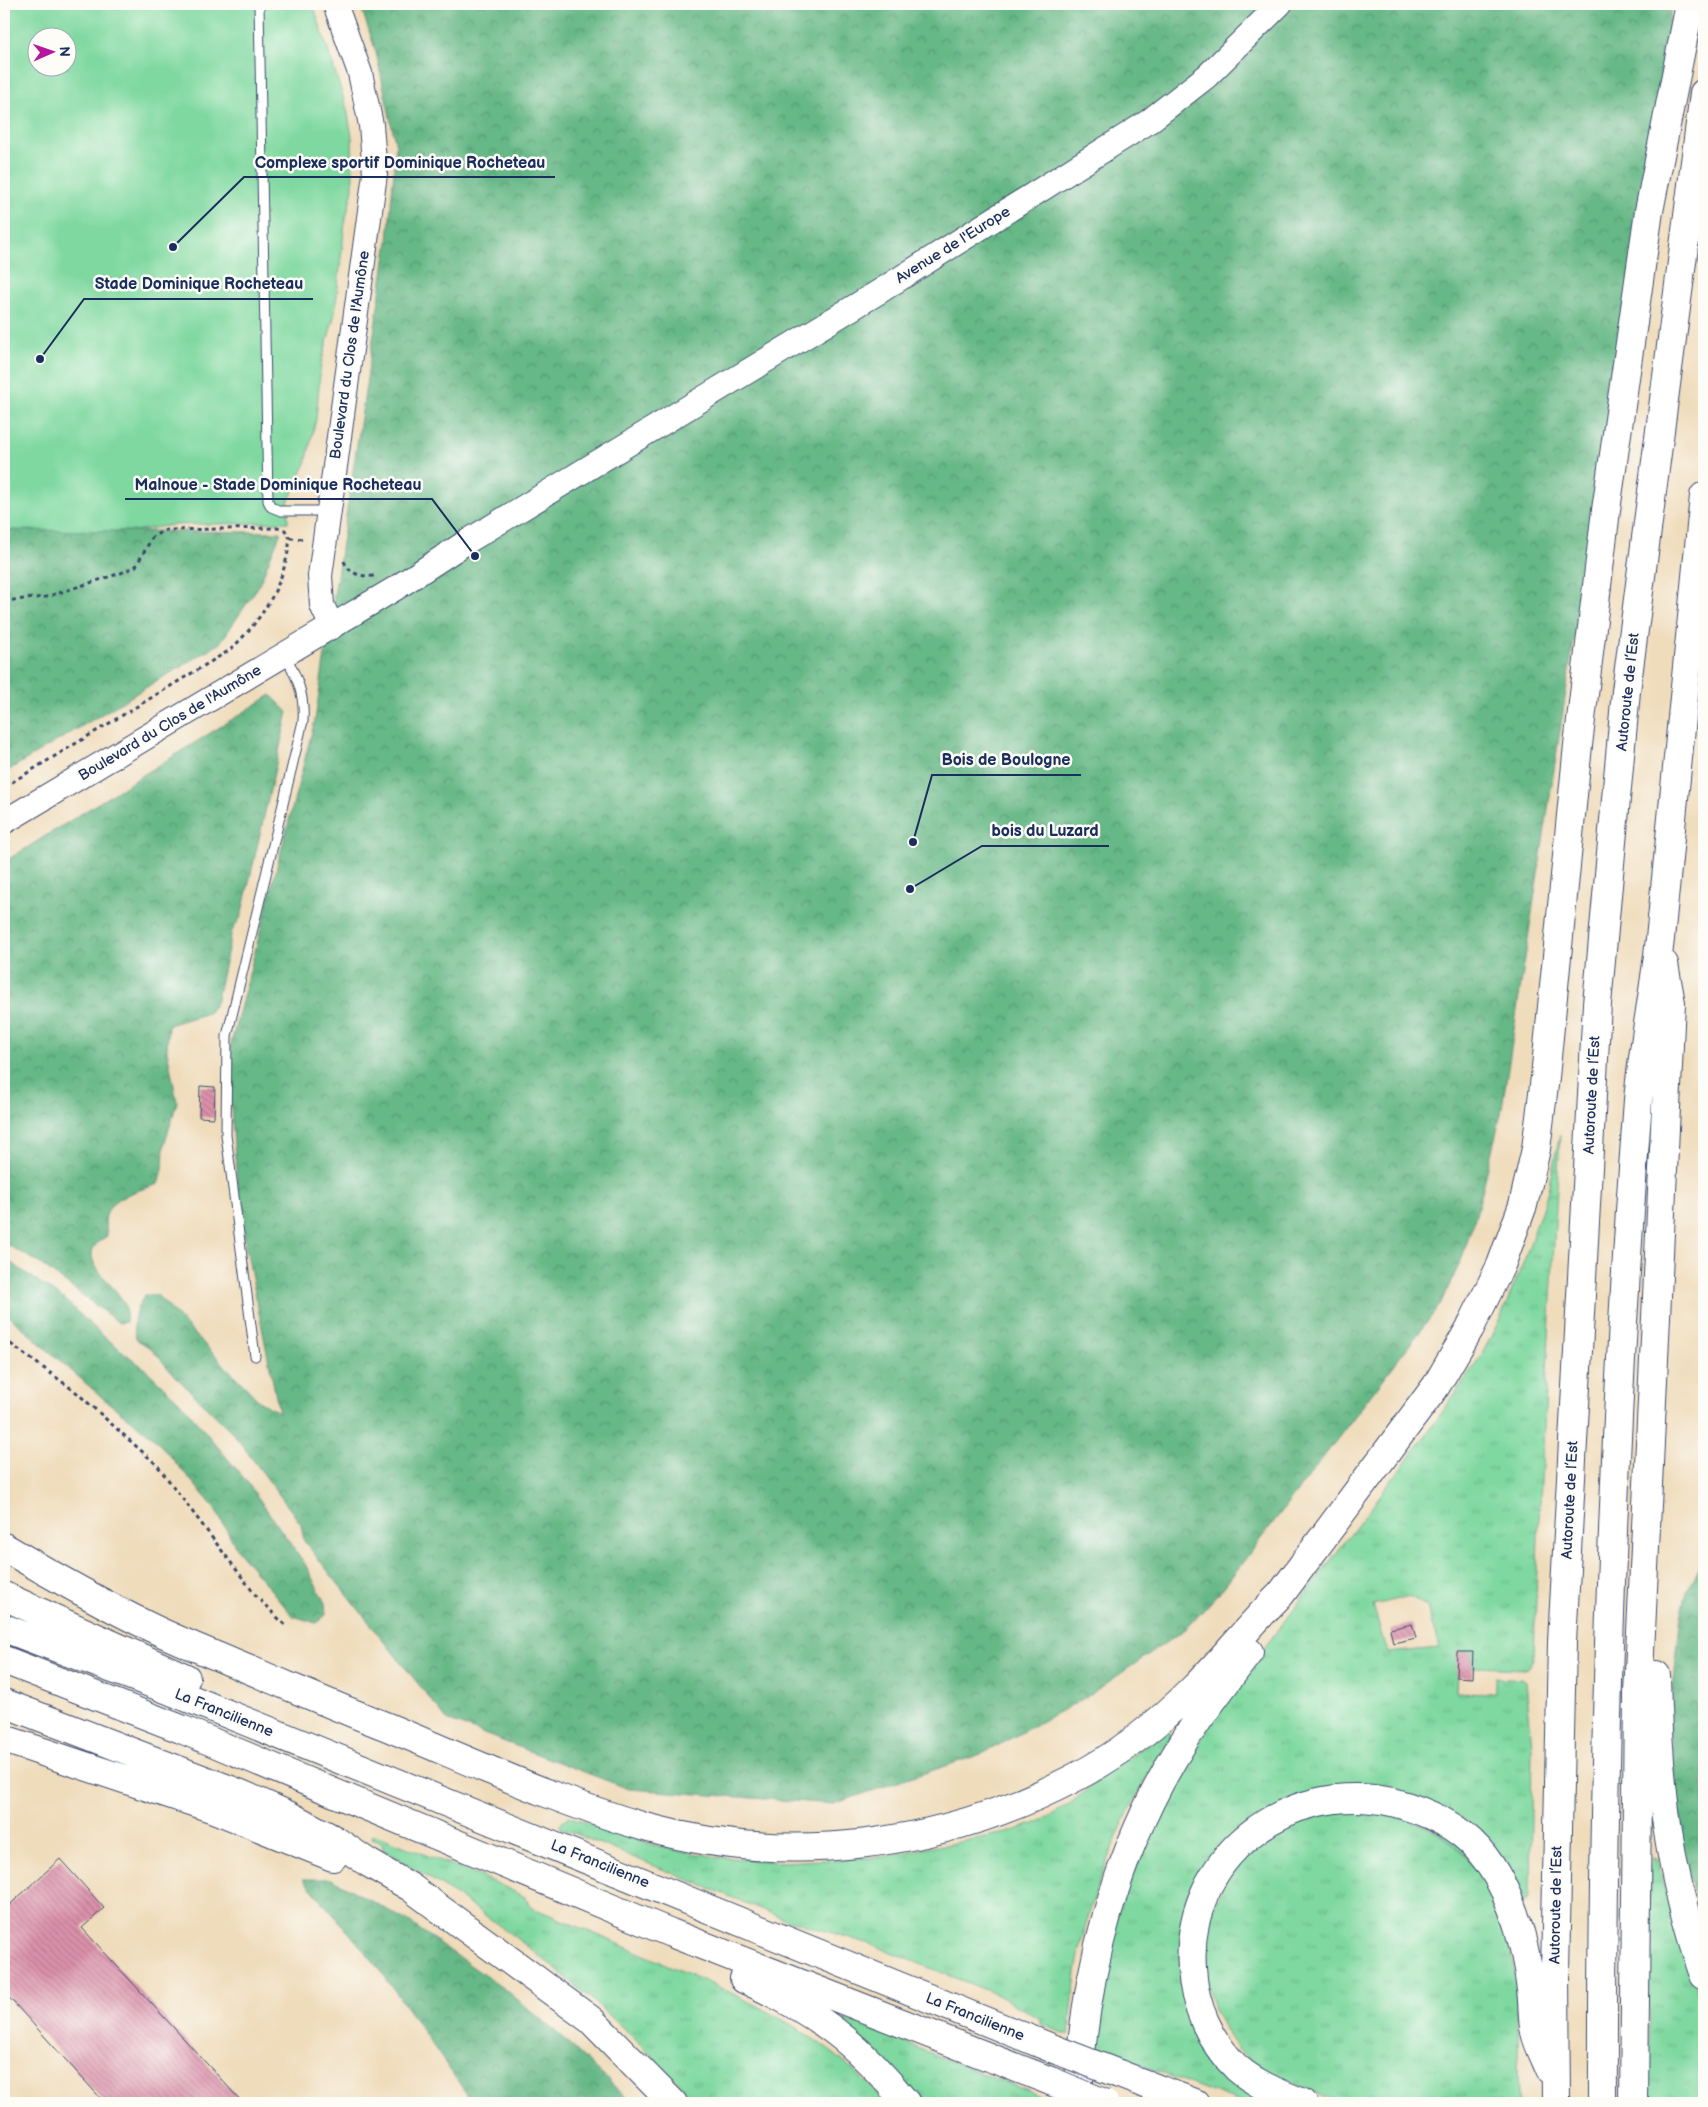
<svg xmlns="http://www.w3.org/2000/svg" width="1708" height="2107" font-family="'Balsamiq Sans',sans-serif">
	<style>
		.grass { fill: url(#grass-tufts); stroke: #4c847e; fill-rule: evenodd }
		.forest { fill: url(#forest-crowns); stroke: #407472 }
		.pitch { fill: #7ed89f; stroke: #4c847e; fill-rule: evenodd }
		.building { fill: url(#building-back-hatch) }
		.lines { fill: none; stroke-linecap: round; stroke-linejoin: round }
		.lane-casing { stroke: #3b496c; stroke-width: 11 }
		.secondary-casing { stroke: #3b496c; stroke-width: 26 }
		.highway-casing { stroke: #3b496c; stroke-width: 30 }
		.path { stroke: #3b496c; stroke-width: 3; stroke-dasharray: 4 4; stroke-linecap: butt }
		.lane { stroke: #fff; stroke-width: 9 }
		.secondary { stroke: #fff; stroke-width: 24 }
		.highway { stroke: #fff; stroke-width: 28 }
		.highway-bridge-casing { stroke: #3b496c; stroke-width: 30; stroke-linecap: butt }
		.highway-bridge { stroke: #fff; stroke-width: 28 }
		.labels { text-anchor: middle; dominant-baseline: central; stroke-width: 5; stroke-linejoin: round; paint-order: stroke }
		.street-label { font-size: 15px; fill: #1b2f5e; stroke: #fdfcf7 }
		.leader { fill: none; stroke: #1b2f5e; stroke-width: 2 }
		.callout-dot { fill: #1b2f5e; stroke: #fdfcf7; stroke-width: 2 }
		.callout-label { font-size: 16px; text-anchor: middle; font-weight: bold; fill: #1b2f5e; stroke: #fdfcf7; stroke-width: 5; stroke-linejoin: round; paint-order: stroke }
	</style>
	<defs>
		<pattern id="grass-tufts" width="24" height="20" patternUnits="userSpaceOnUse" patternTransform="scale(1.25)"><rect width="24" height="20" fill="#7ed89f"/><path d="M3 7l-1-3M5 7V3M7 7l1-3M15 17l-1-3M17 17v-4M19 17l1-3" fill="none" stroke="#6cba8b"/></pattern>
		<pattern id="forest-crowns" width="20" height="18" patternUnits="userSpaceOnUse" patternTransform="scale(1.25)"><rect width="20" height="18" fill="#66b886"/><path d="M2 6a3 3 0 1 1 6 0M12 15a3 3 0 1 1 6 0" fill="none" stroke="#539671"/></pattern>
		<pattern id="building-back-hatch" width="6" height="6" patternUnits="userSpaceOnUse" patternTransform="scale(1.25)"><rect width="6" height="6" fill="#dc91aa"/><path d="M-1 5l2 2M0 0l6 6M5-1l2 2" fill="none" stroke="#b2778e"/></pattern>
	</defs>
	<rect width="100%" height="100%" fill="#fdfcf7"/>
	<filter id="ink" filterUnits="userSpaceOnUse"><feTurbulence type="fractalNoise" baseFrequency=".02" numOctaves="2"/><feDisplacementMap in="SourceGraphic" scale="10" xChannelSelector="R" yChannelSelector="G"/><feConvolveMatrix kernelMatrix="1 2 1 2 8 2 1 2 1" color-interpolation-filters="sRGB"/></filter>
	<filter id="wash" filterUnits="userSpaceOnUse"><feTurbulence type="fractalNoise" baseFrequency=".0096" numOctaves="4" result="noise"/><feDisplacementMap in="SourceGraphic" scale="20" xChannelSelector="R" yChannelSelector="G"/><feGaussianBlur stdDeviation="1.12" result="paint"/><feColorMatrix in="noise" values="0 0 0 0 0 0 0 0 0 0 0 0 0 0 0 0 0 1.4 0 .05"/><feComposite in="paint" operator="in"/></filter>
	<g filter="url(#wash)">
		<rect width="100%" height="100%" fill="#efdcbb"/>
		<path class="grass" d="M1560,1134L1538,1538L1534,1659L1530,1666L1525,1669L1473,1667V1652H1458L1456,1692L1495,1693V1677L1522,1679L1526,1682L1532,1747L1530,1896L1528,1900L1521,1901L1388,1789L1359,1785L1290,1798L1181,1932L1180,1971L1188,2017L1197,2035L1277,2103H1242L1097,2049V2045L1092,2043L1116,1917L1160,1809L1220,1706L1432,1427L1482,1354L1501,1317L1525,1258L1547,1194ZM1410,1596L1427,1607L1439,1648L1387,1653L1373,1605Z
			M1166,1731L1172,1736C1130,1798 1100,1868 1082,1940C1075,1971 1073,2003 1069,2035L1040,2024V2019L996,1994L910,1960L874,1945L785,1919L561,1828L560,1825L568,1816L640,1841L675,1850L719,1857L781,1862L881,1857L1006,1833L1039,1822L1067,1806L1111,1770Z
			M1361,1808C1379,1813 1416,1819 1431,1828C1528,1888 1518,2004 1518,2103H1338L1274,2075L1254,2063L1239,2050L1222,2025L1214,2009L1205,1976L1208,1918L1228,1876L1249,1851L1301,1818Z
			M373,1834L492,1881L525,1897L533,1908C581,1928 629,1948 677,1969C755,2002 830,2038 886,2103H697C607,2004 500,1917 383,1850L382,1843L372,1838Z
			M1653,1858L1657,1860L1659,1865L1672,1917L1704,2011V2103H1649L1650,1865Z
			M844,2019L1056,2102V2103H919L844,2022Z"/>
		<path class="forest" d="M360,4H1672L1501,1114L1478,1208L1461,1261L1440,1305L1220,1592L1187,1628L1088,1696L984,1753L833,1804L629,1789L447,1720L304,1541L301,1524L233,1433L173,1374L152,1349L136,1339C132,1321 134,1311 145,1295H157L260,1402L279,1412L240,1218L227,1059L315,720L388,241L396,146L376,52Z
			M4,530L281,532L258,587L220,643L4,773Z
			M271,695L288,712L241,917L232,931L216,1003L208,1013L168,1025L167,1050L177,1102L164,1146L163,1170L158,1184C140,1191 111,1195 106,1216C104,1222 107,1229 107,1236C103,1239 97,1242 95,1246C81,1264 120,1288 125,1306C127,1310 126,1317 126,1322L119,1323L38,1262L4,1243V862Z
			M4,1258L65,1300L102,1335L144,1368L183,1405L247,1482L305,1564L325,1603L326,1615L316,1623L293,1616L238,1551L214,1507L155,1439L105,1400L4,1312Z
			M1704,1475V1935L1683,1848L1669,1731L1680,1622L1687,1591L1700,1563Z
			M303,1879H332L409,1922L511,1994L564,2039L632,2103H473L379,1968Z"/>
		<path class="pitch" d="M4,4H313L347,109L352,137L353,189L345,222L335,313L321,364L316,419L306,463L288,502V522L173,525L133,531L4,530ZM38,38H68V68H38Z"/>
		<g id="blocks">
			<path class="building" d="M200,1086L215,1087L214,1118L199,1117Z
				M1412,1624L1416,1638L1393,1643L1390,1629Z
				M1457,1652H1473L1472,1678L1456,1677Z
				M60,1859L104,1908L82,1928L243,2103H105L4,1992V1910Z"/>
		</g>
	</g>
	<g filter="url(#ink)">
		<use href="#blocks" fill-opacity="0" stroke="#3b496c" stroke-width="1"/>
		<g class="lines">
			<g class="lane-casing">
				<path id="lane" d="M259,4L268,501L271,507L281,511H328
					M255,1356L226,1135L227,1036L303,721C305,695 297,677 285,655"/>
			</g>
			<g class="secondary-casing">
				<path id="secondary" d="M332,627L322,605L320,576L375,174L371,125L360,73L335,4
					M4,822L396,588L468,541L877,293L1148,122L1207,76L1280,4"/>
			</g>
			<g class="highway-casing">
				<path id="highway" d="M4,1547C51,1575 99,1602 148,1626C176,1640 205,1651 233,1663C284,1684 334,1706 385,1726C470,1761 556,1801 645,1827C788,1867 943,1847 1074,1778C1117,1756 1159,1723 1194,1688C1224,1658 1250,1624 1281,1594L1436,1386L1470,1328L1501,1265L1523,1205L1536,1149L1545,1077L1578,745L1606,510L1649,211L1690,4
					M4,1596L186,1678
					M4,1628L171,1691L1054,2049
					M4,1660L181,1729L671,1933L1053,2082
					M1656,1675C1658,1781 1668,1874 1704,1975
					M4,1703L241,1794L290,1816L335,1840L367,1862L410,1887L591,2020L673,2103
					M4,1739L214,1809L333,1857
					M744,1979C816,2012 856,2041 906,2103
					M1119,2074L1195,2103
					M1078,2103C1082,1976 1116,1849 1184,1741C1204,1710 1227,1681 1249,1652
					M1303,2103C1281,2094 1255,2084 1237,2068C1210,2042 1194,2006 1192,1968C1184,1858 1286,1779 1392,1802C1423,1810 1456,1824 1478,1849C1511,1887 1525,1941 1531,1990C1533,2004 1532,2019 1535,2032C1538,2045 1545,2058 1550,2070
					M1556,2103L1555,1972L1562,1642L1597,1004L1626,691L1704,93
					M1603,2103C1602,1769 1612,1433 1638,1100C1643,1046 1654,993 1660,939C1676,792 1689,644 1704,496
					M1634,2103L1638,1694L1671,1003L1664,964"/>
			</g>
			<path class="path" d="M290,538L304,539
				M344,561C349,574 361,577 374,576
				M4,601L46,597L121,573L136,566L153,536L166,530L277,528L285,530L290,538C285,584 263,619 230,650L4,787
				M1699,1123L1704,1124
				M4,1339L76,1392L157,1465L257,1597L288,1628"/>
			<use href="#lane" class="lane"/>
			<use href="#secondary" class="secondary"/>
			<use href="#highway" class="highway"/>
			<g class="highway-bridge-casing">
				<path id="highway-bridge" d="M1054,2049L1119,2074
					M1053,2082L1104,2103"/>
			</g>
			<use href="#highway-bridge" class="highway-bridge"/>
		</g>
	</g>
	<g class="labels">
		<g class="street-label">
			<text transform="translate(953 245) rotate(-32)">Avenue de l'Europe</text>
			<text transform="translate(350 355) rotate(-82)">Boulevard du Clos de l'Aumône</text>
			<text transform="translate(1628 692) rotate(-84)">Autoroute de l’Est</text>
			<text transform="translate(170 723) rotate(-31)">Boulevard du Clos de l'Aumône</text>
			<text transform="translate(1592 1095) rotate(-87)">Autoroute de l’Est</text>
			<text transform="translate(1570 1500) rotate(-87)">Autoroute de l’Est</text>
			<text transform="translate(224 1713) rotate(22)">La Francilienne</text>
			<text transform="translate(600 1864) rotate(22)">La Francilienne</text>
			<text transform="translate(1556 1905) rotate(-89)">Autoroute de l’Est</text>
			<text transform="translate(975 2017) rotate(22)">La Francilienne</text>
		</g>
	</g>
	<path class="leader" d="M173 247L244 177H555M40 359L84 299H313M475 556L432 499H125M913 842L932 775H1081M910 889L982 846H1109"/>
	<g class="callout-dot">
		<circle cx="173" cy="247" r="5"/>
		<circle cx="40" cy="359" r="5"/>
		<circle cx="475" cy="556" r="5"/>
		<circle cx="913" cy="842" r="5"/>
		<circle cx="910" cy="889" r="5"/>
	</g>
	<g class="callout-label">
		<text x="400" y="168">Complexe sportif Dominique Rocheteau</text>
		<text x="199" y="289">Stade Dominique Rocheteau</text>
		<text x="278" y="490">Malnoue - Stade Dominique Rocheteau</text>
		<text x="1006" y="765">Bois de Boulogne</text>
		<text x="1045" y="836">bois du Luzard</text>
	</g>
	<rect width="1708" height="2107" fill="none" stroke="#fdfcf7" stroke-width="20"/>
	<g transform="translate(52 52) rotate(88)"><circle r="24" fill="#fdfcf7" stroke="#a3aaba"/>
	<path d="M0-4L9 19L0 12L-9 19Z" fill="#b5179e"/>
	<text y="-8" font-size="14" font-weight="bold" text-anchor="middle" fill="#1b2f5e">N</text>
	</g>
</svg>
